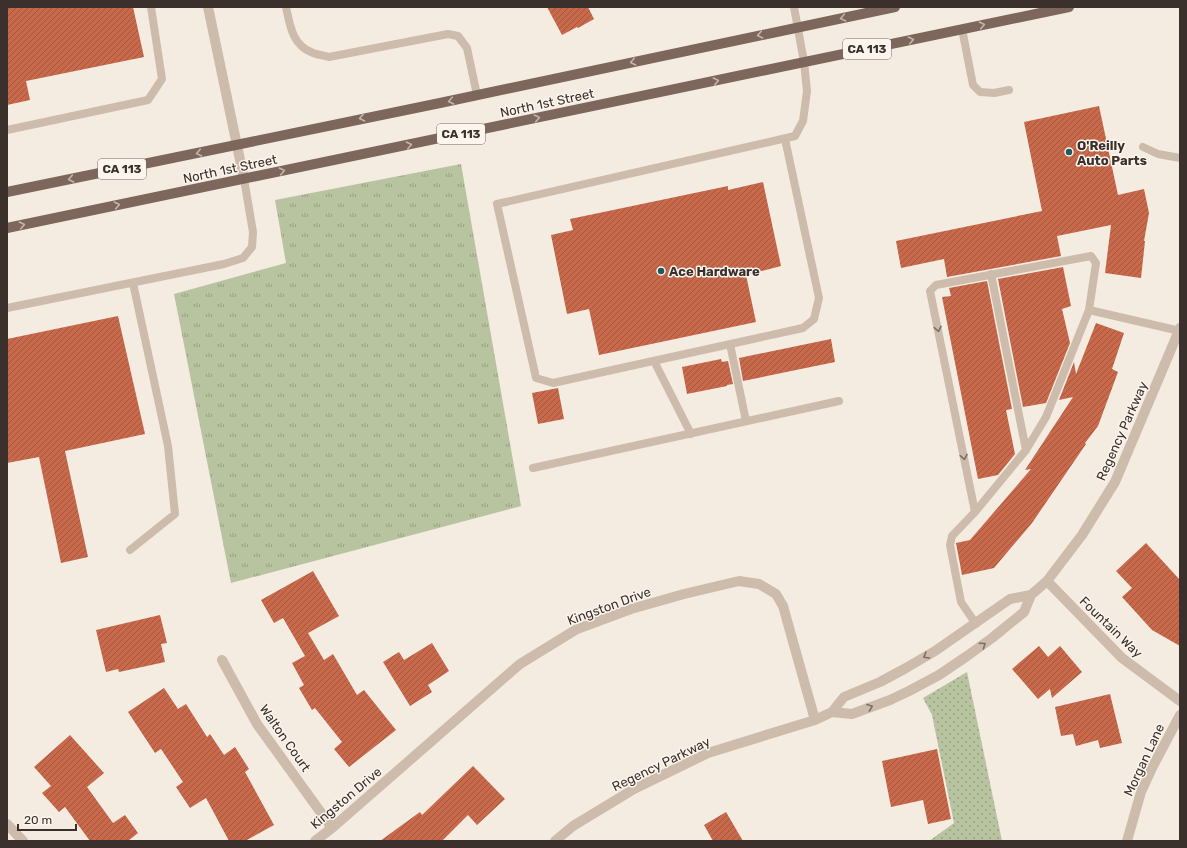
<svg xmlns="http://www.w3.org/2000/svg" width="1187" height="848" font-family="Rubik,sans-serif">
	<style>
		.grass { fill: url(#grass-tufts) }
		.park { fill: url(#park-dots) }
		.building { fill: url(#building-hatch) }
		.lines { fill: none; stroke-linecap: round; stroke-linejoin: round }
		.service { stroke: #cdbbac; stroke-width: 8 }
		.minor { stroke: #cdbbac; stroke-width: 10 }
		.primary { stroke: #7d675c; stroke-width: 10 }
		.oneway { stroke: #c2b5ac }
		.oneway2 { stroke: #7d6f65 }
		.poi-dot { fill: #1f5a5e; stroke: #fbf5ee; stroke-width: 1.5 }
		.labels { text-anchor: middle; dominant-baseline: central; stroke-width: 3; stroke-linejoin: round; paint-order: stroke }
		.shield { fill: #fbf5ee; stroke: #756b66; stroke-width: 1 }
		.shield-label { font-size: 12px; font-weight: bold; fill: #3b302b }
		.street-label { font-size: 13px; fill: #3b302b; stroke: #fbf5ee }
		.poi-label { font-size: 13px; font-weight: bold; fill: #3b302b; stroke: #fbf5ee; text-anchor: start }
	</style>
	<defs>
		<pattern id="grass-tufts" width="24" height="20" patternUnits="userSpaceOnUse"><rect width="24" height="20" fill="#b8c4a0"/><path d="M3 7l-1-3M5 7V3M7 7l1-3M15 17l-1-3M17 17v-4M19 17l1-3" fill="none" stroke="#97a083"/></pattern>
		<pattern id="park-dots" width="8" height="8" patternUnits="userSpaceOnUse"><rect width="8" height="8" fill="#b8c4a0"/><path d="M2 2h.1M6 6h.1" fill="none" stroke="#97a083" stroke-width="1.8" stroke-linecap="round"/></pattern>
		<pattern id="building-hatch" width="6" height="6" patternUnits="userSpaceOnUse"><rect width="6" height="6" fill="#c8694b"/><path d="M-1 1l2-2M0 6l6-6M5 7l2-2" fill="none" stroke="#a4573f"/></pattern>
	</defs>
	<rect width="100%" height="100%" fill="#f4ebe1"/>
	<path class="grass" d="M461,164L521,506L231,583L174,294L286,263L275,200Z"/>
	<path class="park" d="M967,672L1002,841H929L954,823L932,715L923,698Z"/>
	<path class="building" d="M7,7H133L144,57L26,81L30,100L7,105Z
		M547,7H588L594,19L578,28L577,27L562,35Z
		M1099,106L1118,195L1144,189L1149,213L1144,241H1145L1141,278L1105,273L1111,225L1057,236L1061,256L947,277L944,259L901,268L896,241L1042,211L1024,122Z
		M763,182L781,266L746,275L756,322L599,355L589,309L567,314L551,235L573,230L570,219L728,186V190Z
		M1063,267L1071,306L1062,309L1070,343L1046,403L1023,407L998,279Z
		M987,281L1012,409L1006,410L1015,454L998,475L978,479L942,297L951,296L949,288Z
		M118,316L145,434L65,451L88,557L61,563L39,457L7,463V339Z
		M1096,323L1124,333L1112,369L1118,372L1098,426L1085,443L1086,444L1032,523L994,568L962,575L956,543L970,540L1031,469L1025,470L1073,397L1059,400L1074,362L1076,374Z
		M831,339L835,362L743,381L739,358Z
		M721,359L722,362L728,361L733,384L727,385V386L687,394L682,367Z
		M558,388L564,419L538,424L532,393Z
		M1146,543L1180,580V646L1152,630L1122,597L1132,588L1116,571Z
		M313,571L339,616L308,633L324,660L333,654L357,695L364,690L396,730L349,767L334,749L342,742L315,708L312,710L299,688L304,685L292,663L305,656L283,618L274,623L261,600Z
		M160,615L167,643L161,644L165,662L119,672L118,669L106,672L96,630Z
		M432,643L449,671L428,685L432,692L410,706L383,662L399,652L404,660Z
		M1039,646L1048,657L1060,646L1082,672L1052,698L1050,689L1038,699L1012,669Z
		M164,688L178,709L186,704L207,737L210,734L224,755L235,747L249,769L245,772L274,825L245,841H229L206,798L190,808L176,787L183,782L161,749L155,753L128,712Z
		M1110,694L1122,743L1100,748L1098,740L1076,746L1073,734L1061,736L1055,707Z
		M70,735L104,773L87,787L113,823L125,815L138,833L128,841H90L65,807L59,812L42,793L51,786L34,767Z
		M937,749L951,819L928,824L923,800L891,807L882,761Z
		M473,766L505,799L477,825L468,815L442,841H380L420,812L422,815Z
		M726,812L743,841H713L704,825Z"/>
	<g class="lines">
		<path class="service" d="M286,7C290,25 292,44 311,52C316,55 323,55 329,57L448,34L458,36L467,48L477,95
			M962,29L973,85L980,92L994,93L1009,90
			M7,130L148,100L162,79L151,7
			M785,139L819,298L814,319L803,328L553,383L536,378L497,204L795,136L803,121L807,91L804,62L794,7
			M1143,147L1158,154L1180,158
			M991,274L1026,450
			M7,308L224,264L243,258L252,247L253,232L244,179
			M730,344L746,421
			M654,361L691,434
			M533,468L839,401
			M975,512L930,291L936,285L1091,256L1096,263L1089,310
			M130,550L175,514L168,446L133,283
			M976,624L961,602L950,545L952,536L975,512L1026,450L1046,417L1089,310L1180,331"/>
		<path class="minor" d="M208,7L244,179
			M1047,581L1122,658L1180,701
			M222,660L257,724L332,828
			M832,712L844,697L880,682L906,668L935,651L1010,599L1031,595
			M7,824L23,841
			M315,841L332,828L520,664L577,629L631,609L684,594L739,581L759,584L776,594L783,606L815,720
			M555,841L573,826L634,789L708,753L815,720L832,712L852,714L890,700L909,691L939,675L967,656L992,638L1024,612L1031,595L1047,581L1082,535L1115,482L1180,328
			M1127,841L1141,792L1153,766L1180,715"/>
		<path class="primary" d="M7,192L440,103L895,7
			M7,228L1069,7"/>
	</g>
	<defs><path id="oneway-chevron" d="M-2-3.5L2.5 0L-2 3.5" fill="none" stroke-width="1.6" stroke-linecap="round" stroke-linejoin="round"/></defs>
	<g class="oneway">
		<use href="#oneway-chevron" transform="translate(843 18) rotate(168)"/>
		<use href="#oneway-chevron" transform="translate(982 25) rotate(-12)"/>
		<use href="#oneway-chevron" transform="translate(760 35) rotate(168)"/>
		<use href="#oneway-chevron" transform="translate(911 40) rotate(-12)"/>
		<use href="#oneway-chevron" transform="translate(633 62) rotate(168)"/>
		<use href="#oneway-chevron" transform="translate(716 81) rotate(-12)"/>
		<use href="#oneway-chevron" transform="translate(451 101) rotate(168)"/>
		<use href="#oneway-chevron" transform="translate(362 118) rotate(168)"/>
		<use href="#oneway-chevron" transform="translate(537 118) rotate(-12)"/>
		<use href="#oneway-chevron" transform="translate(409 145) rotate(-12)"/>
		<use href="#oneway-chevron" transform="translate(199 153) rotate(168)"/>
		<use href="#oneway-chevron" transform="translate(282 171) rotate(-12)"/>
		<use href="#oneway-chevron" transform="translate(71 179) rotate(168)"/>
		<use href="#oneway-chevron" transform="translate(117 205) rotate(-12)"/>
		<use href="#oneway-chevron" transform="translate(22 225) rotate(-12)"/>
	</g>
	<g class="oneway2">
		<use href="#oneway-chevron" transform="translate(938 329) rotate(79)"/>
		<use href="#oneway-chevron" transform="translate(964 457) rotate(79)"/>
		<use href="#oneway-chevron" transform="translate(983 645) rotate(-35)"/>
		<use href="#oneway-chevron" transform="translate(926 656) rotate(149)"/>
		<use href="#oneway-chevron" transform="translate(870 707) rotate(-20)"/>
	</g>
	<g class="poi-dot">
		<circle cx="1069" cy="152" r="4"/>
		<circle cx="661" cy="271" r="4"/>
	</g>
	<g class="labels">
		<g class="shield">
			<rect x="843" y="39" width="48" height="20" rx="3"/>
			<rect x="437" y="124" width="48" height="20" rx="3"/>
			<rect x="98" y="159" width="48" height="20" rx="3"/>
		</g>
		<g class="shield-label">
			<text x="867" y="49">CA 113</text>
			<text x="461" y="134">CA 113</text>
			<text x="122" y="169">CA 113</text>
		</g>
		<g class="street-label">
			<text transform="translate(547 103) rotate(-12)">North 1st Street</text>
			<text transform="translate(230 169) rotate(-12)">North 1st Street</text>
			<text transform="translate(1122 431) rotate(-66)">Regency Parkway</text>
			<text transform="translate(609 606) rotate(-20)">Kingston Drive</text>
			<text transform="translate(1111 627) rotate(44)">Fountain Way</text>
			<text transform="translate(285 738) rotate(55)">Walton Court</text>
			<text transform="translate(1144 760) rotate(-65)">Morgan Lane</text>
			<text transform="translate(661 764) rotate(-26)">Regency Parkway</text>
			<text transform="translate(346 798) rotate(-40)">Kingston Drive</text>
		</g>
		<g class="poi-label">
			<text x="1077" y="145">O'Reilly<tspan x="1077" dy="15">Auto Parts</tspan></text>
			<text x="669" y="271">Ace Hardware</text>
		</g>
	</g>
	<rect width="1187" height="848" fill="none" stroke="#3b302b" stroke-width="16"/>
	<path d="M18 824v6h58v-6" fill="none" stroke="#3b302b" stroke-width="2"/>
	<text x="24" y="824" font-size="12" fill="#3b302b" stroke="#fbf5ee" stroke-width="3" paint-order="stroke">20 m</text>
</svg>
